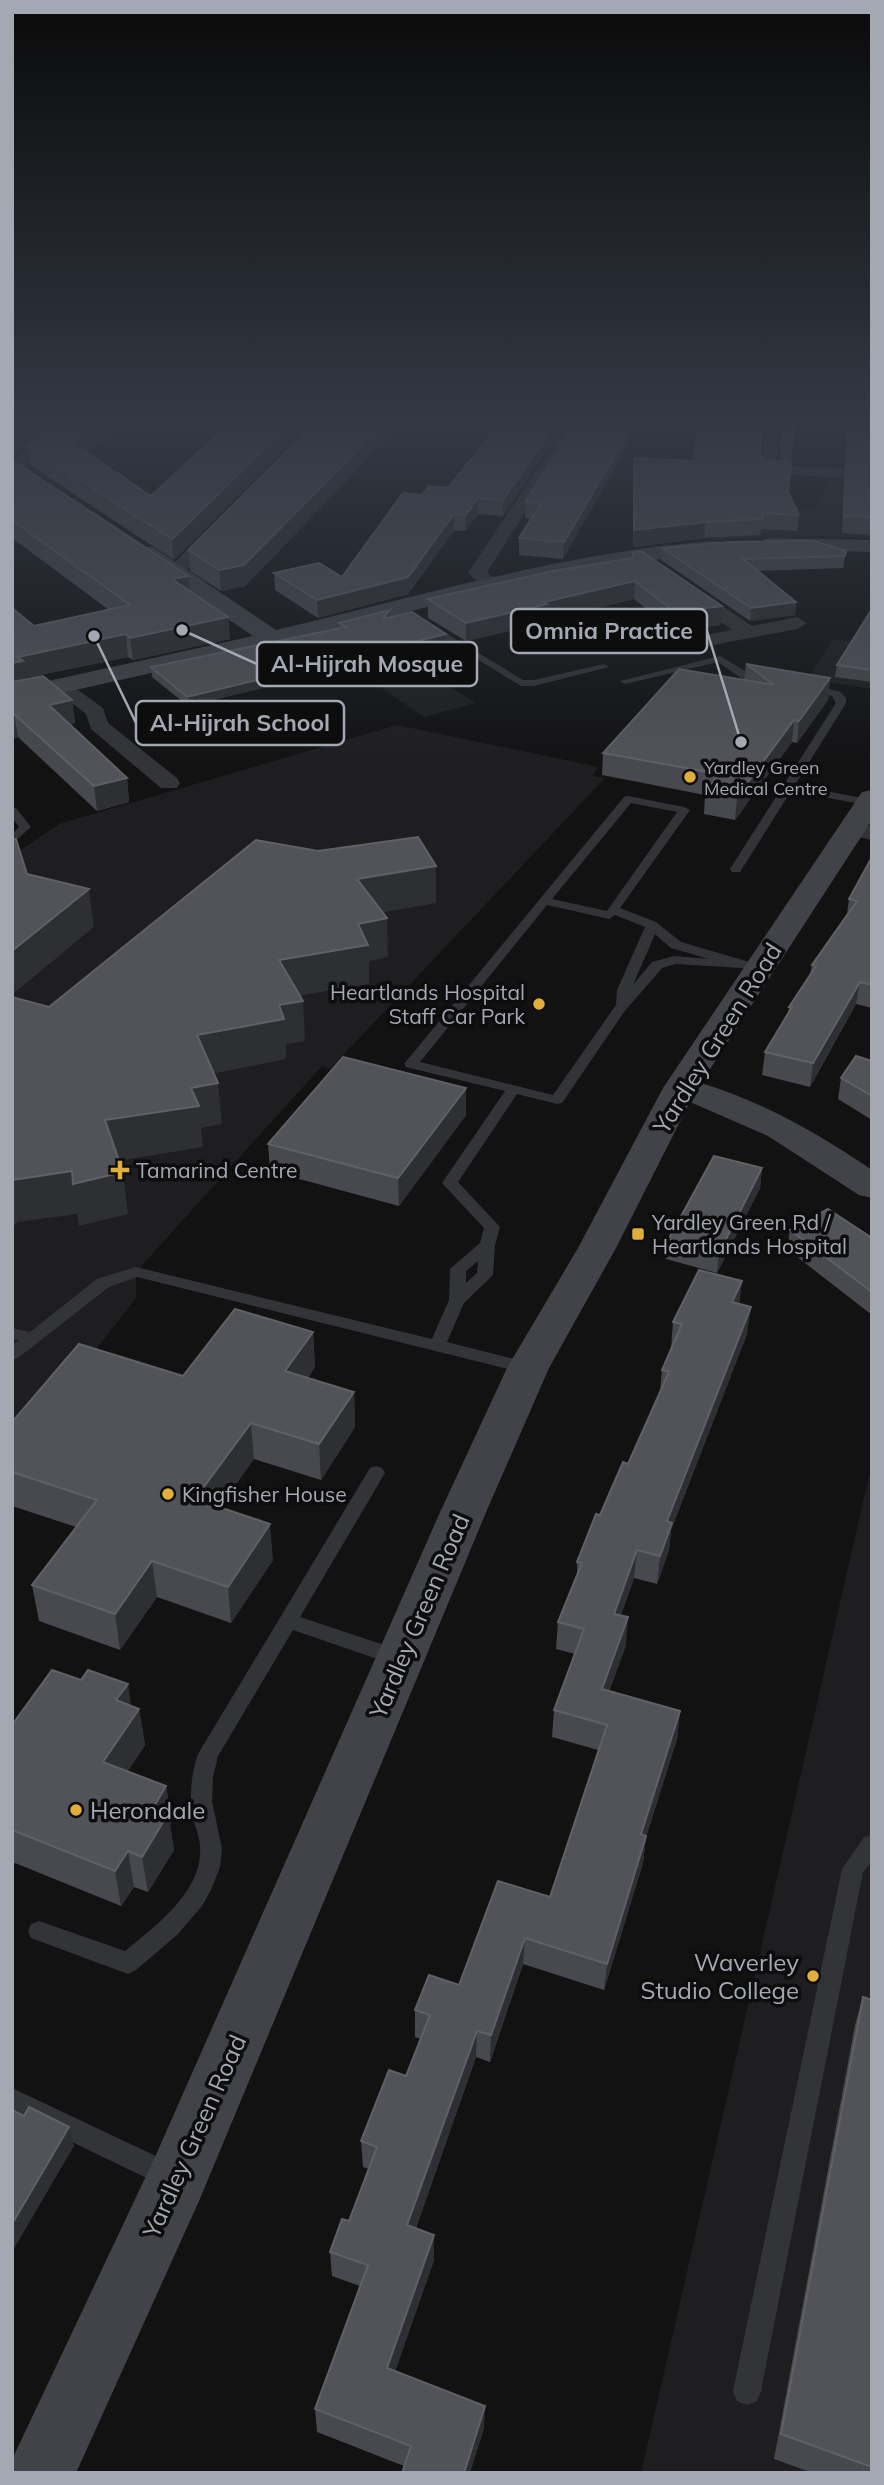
<svg xmlns="http://www.w3.org/2000/svg" width="884" height="2485" font-family="Mulish,sans-serif">
	<style>
		.built { fill: #1e1e20 }
		.lines { fill: none; stroke-linecap: round; stroke-linejoin: round }
		.lane { fill: #333438; fill-rule: evenodd }
		.street { fill: #333438; fill-rule: evenodd }
		.secondary { fill: #414348; fill-rule: evenodd }
		.wall { fill: #48494e }
		.shaded-wall { fill: #2e2f32 }
		.building { fill: #525359; stroke: #5f6167; stroke-width: 2 }
		.poi-dot { fill: #e2ae3b; stroke: #0d0d0e; stroke-width: 2.5 }
		.labels { text-anchor: middle; dominant-baseline: central; stroke-width: 7; stroke-linejoin: round; paint-order: stroke }
		.far-poi-label { font-size: 18px; fill: #a4a8b3; stroke: #0d0d0e; text-anchor: start }
		.poi-label { font-size: 21px; fill: #a4a8b3; stroke: #0d0d0e; text-anchor: start }
		.near-street-label { font-size: 24px; fill: #a4a8b3; stroke: #0d0d0e }
		.near-poi-label { font-size: 24px; fill: #a4a8b3; stroke: #0d0d0e; text-anchor: start }
		.leader { fill: none; stroke: #a4a8b3; stroke-width: 2.5 }
		.callout-dot { fill: #a4a8b3; stroke: #0d0d0e; stroke-width: 2.5 }
		.callout { fill: #0d0d0e; stroke: #a4a8b3; stroke-width: 2.5 }
		.callout-label { font-size: 23px; text-anchor: middle; font-weight: bold; fill: #a4a8b3 }
	</style>
	<rect width="100%" height="100%" fill="#121213"/>
	<path class="built" d="M828,479L872,481V538L817,536L713,540L700,507L816,508L828,486Z
		M355,628L398,656L476,703L424,717L310,639Z
		M832,640L872,642V689L808,679Z
		M397,725L599,767L592,776L605,778L330,1069L322,1066L136,1272V1298L94,1352L12,1421V856L59,824Z
		M869,1476L872,1479V2473H641Z"/>
	<g class="lines">
		<path class="lane" d="M429,623L523,680H534L604,664L609,667L534,686H521L426,628L424,626Z
			M720,656L748,673L769,679L764,682L741,678L718,662L625,684L620,681Z
			M810,684L840,692L846,698V703L795,785L872,800V806L791,791L740,872H732L730,869L836,703L832,696L806,689V685Z
			M628,796L684,807L690,810L620,908L656,922L681,942L763,966L764,969L758,973L742,968L675,964L662,968L624,1012L562,1103L557,1104L517,1094L458,1182L500,1227L495,1245L493,1275L464,1303L447,1342L534,1364L537,1368L534,1372L528,1374L137,1277L109,1287L18,1358L12,1360V1345L19,1340L12,1339V1328L30,1332L97,1279L136,1267L432,1339L449,1300L450,1269L480,1243L484,1228L442,1183L505,1091L406,1067L404,1064L624,797ZM631,803L677,812L607,911L552,899ZM547,905L609,919L615,915L645,927L617,990L616,1005L553,1095L420,1062ZM655,934L671,948L709,959L674,956L652,962L633,985ZM478,1261L477,1273L466,1283V1271Z
			M12,807L16,808L31,827L12,844V834L19,827L12,818Z
			M376,1466L382,1468L385,1473L300,1617L405,1652L408,1658L405,1664L398,1666L293,1630L218,1756L213,1777L212,1801L222,1849L220,1867L211,1890L202,1906L177,1935L136,1970L128,1974L31,1938L28,1931L31,1924L39,1921L125,1951C156,1925 204,1891 200,1845C199,1835 195,1827 193,1818C189,1796 191,1775 198,1754L370,1468Z
			M872,1835V1861L863,1872L761,2391L757,2401L747,2405L737,2401L733,2391L842,1869L864,1837Z
			M12,2088L177,2166L181,2175L177,2184L168,2188L159,2184L12,2113Z"/>
		<path class="street" d="M69,420H86L20,469L12,470V460Z
			M570,420H584L487,572L499,584L490,589L484,588L468,573Z
			M766,420H780L777,466L872,470V480L763,473L761,470Z
			M219,523L225,524L228,528L225,532L181,576H169L166,572L169,568L213,524Z
			M687,584L693,586L752,626L797,617L807,623L797,629L687,650L680,648L677,644L680,640L732,630L681,594L678,590L681,586Z
			M60,680L67,682L103,708L108,723L177,778L180,783L177,788H161L91,729L86,714L50,686L53,682Z
			M851,822L872,826V840L843,834L839,829L843,824Z"/>
		<path class="secondary" d="M772,538L872,540V552L764,549L761,544L764,539Z
			M712,541L720,542L723,547L720,552L619,564L526,582L273,646L12,704V689L253,636L137,557L134,552L137,547H153L276,630C421,596 563,553 712,541Z
			M872,790V820L701,1083C763,1102 818,1133 872,1170V1198L859,1195L768,1136L690,1102L616,1248L549,1368L487,1510L199,2201L76,2473H12V2459L17,2449L155,2157L441,1510L507,1368L578,1248L663,1088L862,792Z"/>
	</g>
	<path class="wall" d="M12,420H131L87,453L151,496L229,423L174,560L30,465L27,446L42,435L12,456Z
		M318,420H405L245,586L221,591L190,571L188,550Z
		M503,420H567L503,516L478,514L465,531L454,530L408,594L318,618L275,590L274,573L342,577L422,495L448,488Z
		M578,420L563,559L519,555V538L532,519L525,518V502Z
		M782,420H795L788,492L799,515L797,531L761,529L760,535L704,538L633,547L634,458L693,461L760,455L764,460L780,461Z
		M847,420H872V535L842,533L844,481L846,466H845Z
		M12,460L189,576L190,591L228,617L230,639L133,660L128,657L25,678V680L72,700L75,723L70,724L127,778L129,802L97,811L18,737L12,739V608L34,626L109,610L12,538Z
		M662,548L846,551L843,568L757,571L796,602L795,615L750,621L661,560Z
		M633,558L722,606L720,625L674,631L634,599L547,620V622L466,641L428,618V599Z
		M872,609V682L835,677L837,665Z
		M390,610V617L446,643L188,706L152,677L151,667L339,628V623Z
		M746,664L830,678L828,700L797,743L792,742L735,820L704,814L705,795L602,775L603,753L744,680Z
		M872,857V1008L856,1004L810,1087L762,1075L765,1052L788,1015L789,1007L810,975L812,965L847,914L849,899Z
		M872,1061V1120L838,1099L841,1078Z
		M466,1088V1115L399,1206L270,1171L268,1144Z
		M762,1168L760,1188L717,1273L666,1259L668,1240Z
		M790,1230L872,1238V1315L787,1249Z
		M742,1281L739,1304L747,1334L671,1530L669,1550L657,1584L634,1578L621,1615L626,1645L609,1691L680,1711L677,1739L646,1837L643,1863L604,1990L523,1964L490,2062L476,2057L416,2228L434,2260L395,2371L484,2429L404,2466L317,2432L315,2409L360,2286L332,2276L330,2252L349,2221L369,2169L363,2167L361,2141L406,2076L421,2039L415,2037V2010L459,1985L550,1897L598,1750L552,1737L554,1710L575,1654L556,1649L558,1622L577,1576V1562L600,1515L628,1464L660,1392L662,1370L671,1349L673,1322Z
		M313,1332L315,1367L308,1378L354,1392L355,1427L321,1480L254,1459L219,1507L273,1560L231,1623L157,1597L120,1650L39,1621L32,1585L76,1527L12,1506V1422L183,1376Z
		M131,1706L139,1709L145,1745L127,1772L166,1786L172,1822L170,1825L174,1850L148,1892L134,1887L121,1906L15,1863L12,1866V1725Z
		M863,1997L872,2000V2473H813L774,2459L855,2025Z"/>
	<path class="shaded-wall" d="M35,420H64L12,456V435Z
		M104,420H131L75,462L73,443Z
		M295,420H314L174,560L172,539Z
		M387,420H405L245,586L221,591L219,570Z
		M558,420H567L503,516V500Z
		M636,420H643L563,559L564,542Z
		M478,498V514L465,531L466,515Z
		M454,514V530L408,594L318,618L317,600Z
		M706,522L704,538L633,547L634,530Z
		M189,576L190,597L172,579Z
		M635,581L634,599L547,620V622L466,641V623L544,602Z
		M796,602L795,615L750,621L751,608Z
		M722,606L720,625L674,631L675,612Z
		M390,610V619H383Z
		M228,617L230,639L133,660L130,638Z
		M126,634L128,657L25,678L26,683L12,687V663L18,657Z
		M446,634V643L188,706L187,697Z
		M830,678L828,700L797,743L799,721Z
		M72,700L75,723L53,728L49,705Z
		M14,714L18,737L12,739V715Z
		M794,720L792,742L735,820L737,797Z
		M127,778L129,802L97,811L94,786Z
		M436,866V903L358,917L357,879Z
		M89,889L94,927L12,995V951Z
		M387,918L388,957L369,961V984L281,999L279,960L358,924Z
		M860,982L856,1004L810,1087L813,1063Z
		M303,1001L305,1041L286,1044V1059L201,1076L197,1035L279,1005Z
		M218,1083L222,1124L201,1128L203,1147L111,1162L105,1120L191,1088Z
		M466,1088V1115L399,1206L398,1178Z
		M762,1168L760,1188L717,1273L719,1253Z
		M72,1171L123,1172L128,1214L79,1226L77,1214L18,1222L12,1228V1180Z
		M742,1281L738,1308L732,1302Z
		M751,1307L747,1334L671,1530L669,1550L657,1584L660,1556L667,1521Z
		M313,1332L315,1367L288,1407L285,1371Z
		M354,1392L355,1427L321,1480L319,1444Z
		M251,1423L254,1459L200,1535L195,1499Z
		M270,1524L273,1560L231,1623L228,1587Z
		M637,1550L634,1578L612,1641L614,1614Z
		M152,1561L157,1597L120,1650L115,1614Z
		M628,1617L626,1645L600,1717L602,1689Z
		M128,1684L133,1718L139,1709L145,1745L110,1798L103,1762L116,1700Z
		M680,1711L677,1739L646,1837L643,1863L604,1990L607,1964L641,1834Z
		M166,1786L172,1822L170,1825L174,1850L148,1892L142,1857L153,1808Z
		M128,1851L134,1887L121,1906L115,1871Z
		M525,1938L523,1964L490,2062L491,2035Z
		M477,2031L476,2057L408,2250L407,2225Z
		M69,2127L74,2146L12,2252V2224Z
		M434,2235V2260L388,2392L387,2368Z
		M485,2406L484,2429L470,2473H464Z"/>
	<path class="building" d="M12,420H35L12,435Z
		M63,420H104L73,443L151,496L233,420H295L172,539L27,446Z
		M318,420H387L244,565L219,570L188,550Z
		M503,420H558L503,500L478,498L466,515L454,514L408,577L317,600L274,573L319,563L342,577L403,493L422,495L429,486L448,488Z
		M578,420H636L564,542L519,538L541,504L525,502Z
		M701,420H763L760,455L764,460L791,462L788,492L799,515L763,513L762,519L706,522L634,530V458L693,461Z
		M783,420H795L792,449L781,448Z
		M848,420H872V452L847,450Z
		M12,460L189,576L172,579L228,617L130,638L126,634L18,657L23,661L12,663V608L34,626L130,605L12,520Z
		M846,465L872,466V517L844,516Z
		M801,541H814L846,551L845,556L743,559L796,602L751,608L662,548L730,542Z
		M641,551L722,606L675,612L635,581L544,602L547,604L466,623L428,599L553,571L633,558V553Z
		M872,609V670L837,665Z
		M390,610L383,619L412,612L446,634L187,697L151,667L346,627L339,623Z
		M746,664L830,678L799,721L794,720L737,797L706,791L719,774L603,753L679,669L774,685Z
		M43,676L72,700L49,705L127,778L94,786L14,714L12,715V682Z
		M418,837L436,866L357,879L387,918L358,924L368,945L279,960L303,1001L279,1005L284,1019L197,1035L218,1083L191,1088L199,1106L105,1120L123,1172L73,1184L72,1171L12,1180V997L49,1007L256,840L318,851Z
		M16,839L27,874L89,889L12,951V840Z
		M872,857V985L860,982L813,1063L765,1052L792,1007H789L816,966L812,965L857,901L849,899Z
		M856,1056L872,1061V1096L841,1078Z
		M343,1057L466,1088L398,1178L268,1144Z
		M714,1156L762,1168L719,1253L668,1240Z
		M828,1209L872,1238V1292L790,1230Z
		M699,1270L742,1281L732,1302L751,1307L667,1521L672,1523L660,1556L637,1550L614,1614L628,1617L602,1689L680,1711L641,1834L646,1836L607,1964L525,1938L491,2035L477,2031L407,2225L434,2235L387,2368L485,2406L464,2473H402L411,2446L315,2409L368,2265L330,2252L342,2219L349,2221L377,2147L361,2141L389,2070L406,2076L430,2015L415,2010L429,1975L459,1985L498,1881L550,1897L607,1725L554,1710L584,1629L558,1622L582,1563L577,1562L596,1514L600,1515L623,1462L628,1464L669,1372L662,1370L682,1324L673,1322Z
		M235,1309L313,1332L285,1371L354,1392L319,1444L251,1423L195,1499L270,1524L228,1587L152,1561L115,1614L32,1585L97,1500L12,1472V1422L79,1344L183,1376Z
		M52,1670L81,1680L88,1670L128,1684L116,1700L139,1709L103,1762L166,1786L153,1808L168,1814L142,1857L128,1851L115,1871L12,1830V1725Z
		M863,1997L872,2000V2467L781,2434Z
		M29,2107L69,2127L12,2224V2110L24,2116Z"/>
	<linearGradient id="sky" x2="0" y2="1"><stop stop-color="#0a0a0a"/><stop offset="0.55" stop-color="#333944"/><stop offset="1" stop-color="#333944" stop-opacity="0"/></linearGradient>
	<rect width="884" height="768" fill="url(#sky)"/>
	<g class="poi-dot">
		<circle cx="690" cy="777" r="7"/>
		<circle cx="539" cy="1004" r="7"/>
		<path d="M116.5 1159.5h7v7h7v7h-7v7h-7v-7h-7v-7h7z"/>
		<rect x="631" y="1227" width="14" height="14" rx="3.5"/>
		<circle cx="168" cy="1494" r="7"/>
		<circle cx="76" cy="1810" r="7"/>
		<circle cx="813" cy="1976" r="7"/>
	</g>
	<g class="labels">
		<g class="far-poi-label">
			<text x="704" y="767">Yardley Green<tspan x="704" dy="21">Medical Centre</tspan></text>
		</g>
		<g class="poi-label">
			<text x="525" y="992" text-anchor="end">Heartlands Hospital<tspan x="525" dy="24">Staff Car Park</tspan></text>
			<text x="136" y="1170">Tamarind Centre</text>
			<text x="652" y="1222">Yardley Green Rd /<tspan x="652" dy="24">Heartlands Hospital</tspan></text>
			<text x="182" y="1494">Kingfisher House</text>
		</g>
		<g class="near-street-label">
			<text transform="translate(717 1038) rotate(-58)">Yardley Green Road</text>
			<text transform="translate(419 1616) rotate(-67)">Yardley Green Road</text>
			<text transform="translate(194 2136) rotate(-66)">Yardley Green Road</text>
		</g>
		<g class="near-poi-label">
			<text x="90" y="1810">Herondale</text>
			<text x="799" y="1962" text-anchor="end">Waverley<tspan x="799" dy="28">Studio College</tspan></text>
		</g>
	</g>
	<path class="leader" d="M741 742L707 631M182 630L257 664M94 636L136 723"/>
	<g class="callout-dot">
		<circle cx="741" cy="742" r="7"/>
		<circle cx="182" cy="630" r="7"/>
		<circle cx="94" cy="636" r="7"/>
	</g>
	<g class="callout">
		<rect x="511" y="609" width="196" height="44" rx="7"/>
		<rect x="257" y="642" width="220" height="44" rx="7"/>
		<rect x="136" y="701" width="208" height="44" rx="7"/>
	</g>
	<g class="callout-label">
		<text x="609" y="639">Omnia Practice</text>
		<text x="367" y="672">Al-Hijrah Mosque</text>
		<text x="240" y="731">Al-Hijrah School</text>
	</g>
	<rect width="884" height="2485" fill="none" stroke="#a4a8b3" stroke-width="28"/>
</svg>
